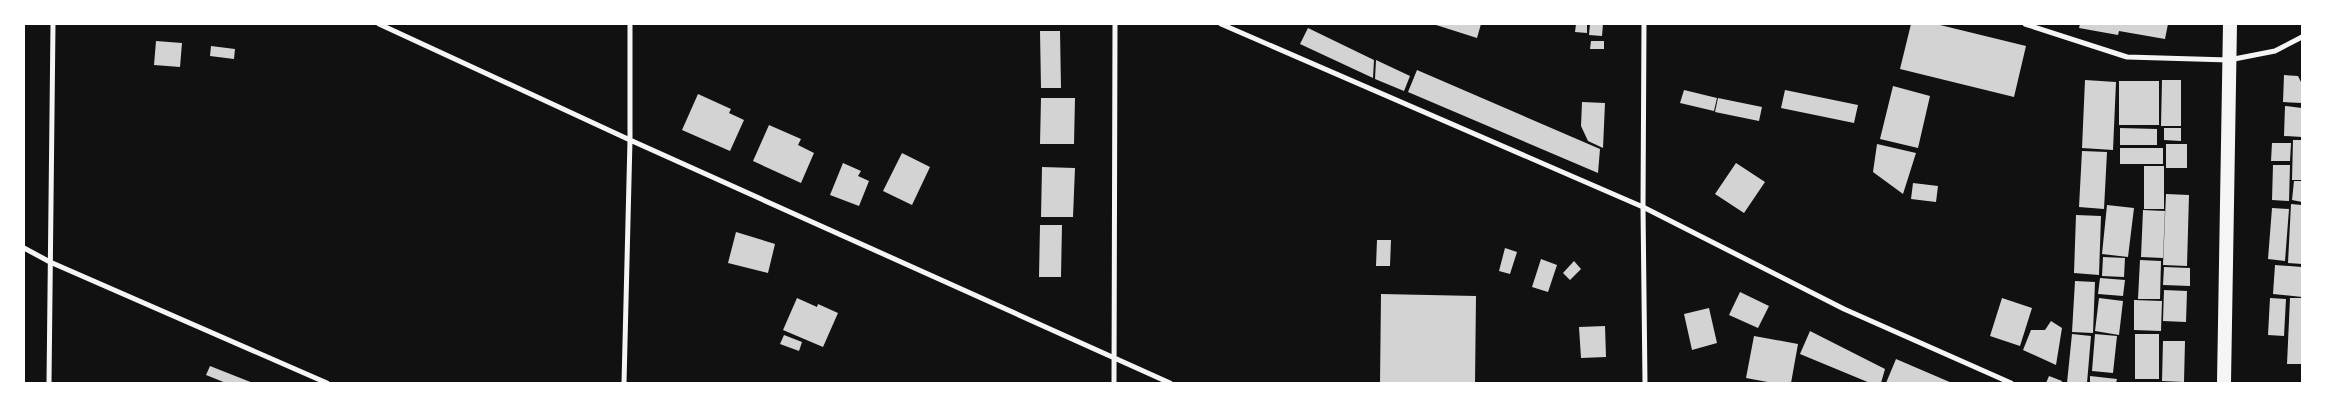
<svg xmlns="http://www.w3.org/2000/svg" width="2326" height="407" font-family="'Public Sans',sans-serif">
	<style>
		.building { fill: #d3d3d3 }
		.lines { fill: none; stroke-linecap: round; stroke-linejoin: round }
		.minor { stroke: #f5f5f5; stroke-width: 5 }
		.trunk { stroke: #f5f5f5; stroke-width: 14 }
	</style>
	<rect width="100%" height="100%" fill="#111"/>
	<path class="building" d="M1433,24H1481L1477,38Z
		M1576,24H1587V33L1575,32Z
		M1590,24H1603L1602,36L1589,35Z
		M1911,24H1936L2026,46L2014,97L1900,69Z
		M2080,24H2168L2165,39L2119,31L2118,35L2079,28Z
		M1308,28L1374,60L1373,78L1300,44Z
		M1040,31H1060L1061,88H1041Z
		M156,41L182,43L180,67L154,65Z
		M1591,41H1604V49H1590Z
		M211,46L235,49L234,59L210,56Z
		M1376,60L1410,76L1404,91L1375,79Z
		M1417,70L1600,149L1598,173L1408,92Z
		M2284,75L2298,76L2302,84V103L2283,102Z
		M2085,80L2116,82L2113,150L2082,148Z
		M2162,80H2181V126H2161Z
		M2119,81H2159V125H2119Z
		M1893,86L1930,96L1918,148L1880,139Z
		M1684,90L1717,98L1714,111L1680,103Z
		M1785,90L1858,105L1854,123L1781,108Z
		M698,94L731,109L729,113L744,120L730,151L682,130Z
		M1041,98H1075L1074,144H1040Z
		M1718,98L1762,107L1759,121L1715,112Z
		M1582,102L1605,103L1603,148L1588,141L1581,126Z
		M2285,106L2302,108V137L2284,136Z
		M769,125L801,139L798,145L814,153L801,183L753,161Z
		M2120,128L2157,129V145H2120Z
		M2164,128H2181V141L2164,140Z
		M2293,140H2302V180H2292Z
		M2272,143H2291L2290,161H2271Z
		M1877,144L1916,153L1903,194L1873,172Z
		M2166,144H2187V168H2166Z
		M2120,148H2163V164H2120Z
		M2082,151L2107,152L2104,209L2079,207Z
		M902,153L930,167L912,205L883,191Z
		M843,163L861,171L858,176L869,181L859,206L830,195Z
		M1736,163L1765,182L1744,213L1715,194Z
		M2273,165H2290L2289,201L2272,200Z
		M2144,166H2164V209H2144Z
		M1042,167L1075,168L1073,217H1041Z
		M2294,181H2302V202L2292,200Z
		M1913,183L1938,186L1936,202L1911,199Z
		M2166,194L2189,195L2187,266L2163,265Z
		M2291,204L2302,205V264L2288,263Z
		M2107,205L2134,208L2128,257L2102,254Z
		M2272,208L2289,209L2285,261L2268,259Z
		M2143,210L2165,211L2163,258L2141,257Z
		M2076,215L2101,216L2099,275L2074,273Z
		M1040,225H1062L1061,277H1039Z
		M736,232L775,244L768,273L728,263Z
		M1377,240H1391L1390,266H1376Z
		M1505,248L1517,252L1510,274L1499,271Z
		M2103,257L2125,258L2124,277L2102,276Z
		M1541,259L1557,265L1548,292L1532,287Z
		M2140,260L2161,261L2160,299H2138Z
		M1574,261L1581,269L1570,280L1563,273Z
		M2275,265L2302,267V297L2273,294Z
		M2164,267L2190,268V286L2163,285Z
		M2100,278L2125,280L2123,296L2098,294Z
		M2075,281L2095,282L2093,333L2072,332Z
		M2164,290L2187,291L2186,322L2163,321Z
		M1740,292L1769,306L1758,328L1729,315Z
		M1381,294L1476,296L1475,383H1380Z
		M797,298L817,307L818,304L838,313L823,347L783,330Z
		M2002,298L2032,308L2020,346L1990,336Z
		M2099,298L2123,301L2119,335L2095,331Z
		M2270,298L2286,299L2284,336L2268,335Z
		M2290,298H2302V364H2287Z
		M2134,300L2162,301L2161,331L2134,330Z
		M1709,308L1717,343L1692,350L1684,314Z
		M2051,321L2062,328L2056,365L2023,350L2031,330H2045Z
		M1605,326L1606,357L1581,358L1579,327Z
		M1810,331L1885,369L1881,383H1870L1800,354Z
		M2072,334L2091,336L2087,383H2067Z
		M2095,334L2117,336L2113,373L2092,371Z
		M2135,334H2159V379H2135Z
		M784,335L802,342L799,351L780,344Z
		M1754,336L1798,344L1791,383H1773L1746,378Z
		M2163,341H2185L2184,382L2162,381Z
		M1896,359L1952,383H1886Z
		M210,366L253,383H226L206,375Z
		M2049,376L2062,381L2061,383H2046Z
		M2090,376L2117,379L2116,383H2090Z"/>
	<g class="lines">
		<path class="minor" d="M379,24L630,140L1170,383
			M1221,24L1643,207L1844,309L2011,383
			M1644,24L1643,207L1645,383
			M2025,24L2127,57L2229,60L2275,51L2302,37
			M24,248L50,262L327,383
			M49,383L53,24
			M624,383L630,140V24
			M1114,383L1115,24"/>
		<path class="trunk" d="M2224,383L2230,24"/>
	</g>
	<rect width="2326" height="407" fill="none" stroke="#ffffff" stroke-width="50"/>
</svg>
